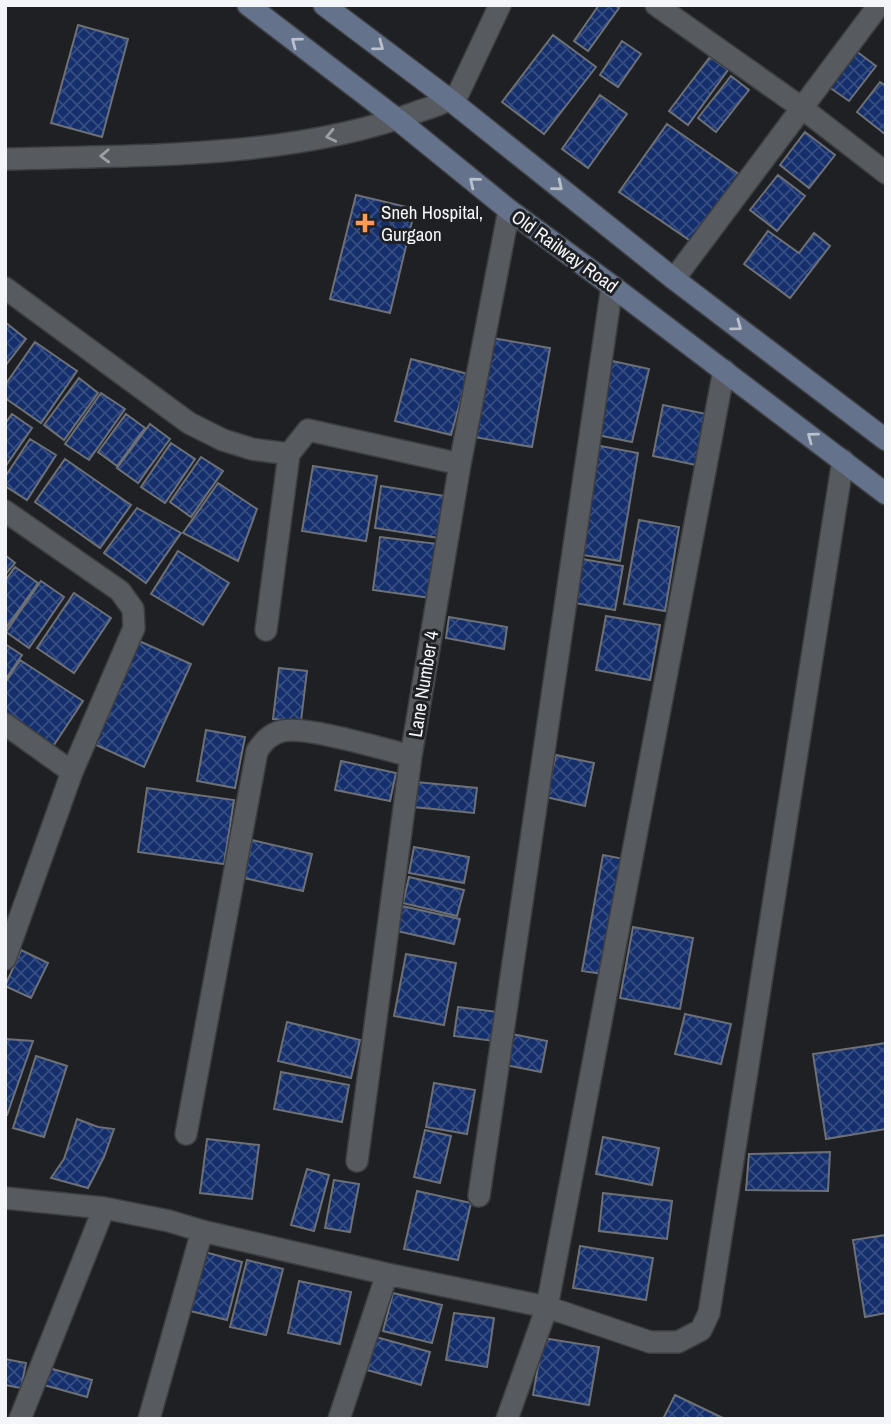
<svg xmlns="http://www.w3.org/2000/svg" width="891" height="1424" font-family="'Archivo Narrow',sans-serif">
	<style>
		.building { fill: url(#building-cross-hatch); stroke: #6d7075; stroke-width: 2 }
		.lines { fill: none; stroke-linecap: round; stroke-linejoin: round }
		.street-casing { stroke: #3c3e41; stroke-width: 24 }
		.secondary-casing { stroke: #3c3e41; stroke-width: 24 }
		.street { stroke: #575a5f; stroke-width: 21 }
		.secondary { stroke: #65728b; stroke-width: 21 }
		.oneway { stroke: #bac1cc }
		.oneway2 { stroke: #9da0a4 }
		.poi-dot { fill: #fe9b58; stroke: #1e2024; stroke-width: 2.5 }
		.labels { text-anchor: middle; dominant-baseline: central; stroke-width: 6; stroke-linejoin: round; paint-order: stroke }
		.poi-label { font-size: 19px; fill: #f3f5f8; stroke: #1e2024; text-anchor: start }
		.street-label { font-size: 19px; fill: #f3f5f8; stroke: #1e2024 }
	</style>
	<defs>
		<pattern id="building-cross-hatch" width="8" height="8" patternUnits="userSpaceOnUse" patternTransform="scale(1.75)"><rect width="8" height="8" fill="#142f6c"/><path d="M0 0l8 8M0 8l8-8" fill="none" stroke="#374e82"/></pattern>
	</defs>
	<rect width="100%" height="100%" fill="#1e2024"/>
	<path class="building" d="M599,5H615L619,8L588,51L574,41Z
		M78,25L128,39L102,137L51,123Z
		M553,35L596,67L544,134L502,102Z
		M622,41L641,54L618,87L600,75Z
		M856,51L876,66L849,101L829,87Z
		M710,57L728,70L688,125L669,111Z
		M731,76L749,90L716,132L698,118Z
		M880,82L886,86V135L857,112Z
		M600,95L627,114L588,168L562,149Z
		M667,124L743,177L695,244L619,192Z
		M805,132L835,155L809,188L780,165Z
		M778,175L805,196L777,231L750,210Z
		M356,195L415,209L390,313L330,299Z
		M768,231L799,253L814,233L830,246L790,298L744,264Z
		M5,322L26,339L5,366Z
		M492,338L550,348L532,447L474,437Z
		M35,342L77,371L41,423L5,398V385Z
		M411,359L468,374L451,435L395,421Z
		M608,360L649,369L632,442L592,434Z
		M79,378L98,393L64,440L44,425Z
		M101,393L125,409L89,460L65,444Z
		M663,405L706,414L696,465L653,456Z
		M12,414L32,428L5,467V424Z
		M126,414L145,428L117,466L98,452Z
		M150,424L170,439L138,483L117,468Z
		M30,439L56,455L27,500L5,486V477Z
		M171,443L195,459L165,503L141,487Z
		M595,445L638,453L620,561L577,554Z
		M201,457L223,471L191,517L170,502Z
		M65,459L131,505L100,548L35,502Z
		M313,466L377,476L366,541L302,531Z
		M218,483L257,509L238,561L183,533Z
		M381,486L445,496L439,538L375,528Z
		M137,508L181,533L146,583L104,553Z
		M639,520L679,527L665,611L624,604Z
		M380,537L438,544L431,598L373,590Z
		M178,551L229,583L203,625L151,594Z
		M5,555L15,563L5,575Z
		M582,559L623,566L615,610L575,603Z
		M15,567L38,583L6,628L5,581Z
		M41,581L64,597L29,648L6,632Z
		M74,593L111,618L74,673L37,648Z
		M606,616L660,625L650,680L596,670Z
		M449,617L507,627L504,649L446,638Z
		M139,641L191,664L144,767L92,743Z
		M5,644L22,655L5,680Z
		M20,660L83,701L52,748L5,718V683Z
		M279,668L307,671L301,721L273,719Z
		M206,730L245,737L235,788L197,781Z
		M556,755L594,763L585,806L546,797Z
		M341,761L396,773L390,801L335,790Z
		M416,782L477,788L474,813L413,807Z
		M147,788L234,800L224,864L138,852Z
		M252,840L312,854L303,891L244,878Z
		M414,847L469,857L464,883L409,873Z
		M603,855L624,859L603,974L582,971Z
		M409,877L464,890L457,916L403,903Z
		M402,906L460,919L454,944L397,931Z
		M633,927L693,938L680,1009L620,998Z
		M21,950L48,963L31,998L5,986Z
		M406,954L456,963L444,1025L394,1016Z
		M458,1007L498,1012L494,1041L454,1036Z
		M685,1014L731,1024L721,1064L675,1054Z
		M287,1022L360,1040L351,1078L278,1061Z
		M512,1034L547,1041L541,1072L506,1065Z
		M5,1039L33,1041L7,1115H5Z
		M886,1043V1129L826,1139L813,1054Z
		M36,1056L67,1066L44,1137L13,1128Z
		M281,1072L349,1085L342,1122L274,1109Z
		M434,1083L475,1090L467,1134L426,1127Z
		M77,1119L98,1127L114,1129L104,1157L88,1188L51,1178L64,1159Z
		M425,1130L451,1136L440,1183L414,1177Z
		M603,1137L659,1148L652,1185L596,1174Z
		M207,1139L259,1145L252,1199L200,1193Z
		M830,1152L828,1191L746,1190L749,1154Z
		M307,1169L329,1175L314,1231L291,1225Z
		M334,1180L359,1184L350,1232L325,1228Z
		M417,1191L471,1203L458,1260L404,1249Z
		M603,1193L672,1201L667,1239L599,1231Z
		M886,1235V1313L865,1317L853,1240Z
		M580,1246L653,1258L646,1300L573,1288Z
		M197,1250L242,1262L227,1320L182,1309Z
		M247,1260L283,1269L266,1335L230,1327Z
		M299,1281L351,1292L340,1344L288,1333Z
		M393,1293L442,1305L432,1343L383,1331Z
		M454,1313L494,1318L487,1367L446,1360Z
		M376,1337L430,1352L421,1385L367,1370Z
		M543,1338L599,1347L589,1405L533,1395Z
		M5,1359L26,1363L21,1388L5,1385Z
		M49,1368L92,1380L87,1397L44,1385Z
		M675,1395L725,1419H663Z"/>
	<g class="lines">
		<g class="street-casing">
			<path id="street" d="M656,5L802,108L886,173
				M5,159C139,155 290,159 417,112C431,107 448,103 459,92L500,5
				M674,279L879,5
				M5,288L189,423L223,440L252,449L289,454
				M5,511L120,591L133,609L134,628L72,772L5,959
				M266,630L289,454L308,430L460,464
				M5,724L72,772
				M186,1134L257,751C264,741 270,734 282,731C308,726 383,749 411,756
				M357,1161L411,756L460,464L509,210
				M479,1196L612,286
				M5,1198L104,1208L169,1221L202,1231L387,1274L547,1307L650,1342H678L701,1330L709,1313L843,460
				M20,1419L104,1208
				M149,1419L202,1231
				M339,1419L387,1274
				M507,1419L547,1307L724,370"/>
		</g>
		<g class="secondary-casing">
			<path id="secondary" d="M248,5L397,119L509,210L612,286L886,494
				M324,5L450,100L674,279L886,440"/>
		</g>
		<use href="#street" class="street"/>
		<use href="#secondary" class="secondary"/>
	</g>
	<defs><path id="oneway-chevron" d="M-2-3.5L2.5 0L-2 3.5" fill="none" stroke-width="1.6" stroke-linecap="round" stroke-linejoin="round" transform="scale(1.75)"/></defs>
	<g class="oneway">
		<use href="#oneway-chevron" transform="translate(296 42) rotate(-143)"/>
		<use href="#oneway-chevron" transform="translate(379 46) rotate(37)"/>
		<use href="#oneway-chevron" transform="translate(474 182) rotate(-141)"/>
		<use href="#oneway-chevron" transform="translate(558 186) rotate(39)"/>
		<use href="#oneway-chevron" transform="translate(737 326) rotate(37)"/>
		<use href="#oneway-chevron" transform="translate(812 437) rotate(-143)"/>
	</g>
	<g class="oneway2">
		<use href="#oneway-chevron" transform="translate(331 136) rotate(167)"/>
		<use href="#oneway-chevron" transform="translate(105 156) rotate(178)"/>
	</g>
	<path class="poi-dot" d="M361.5 212.5h7v7h7v7h-7v7h-7v-7h-7v-7h7z"/>
	<g class="labels">
		<g class="poi-label">
			<text x="381" y="212">Sneh Hospital,<tspan x="381" dy="22">Gurgaon</tspan></text>
		</g>
		<g class="street-label">
			<text transform="translate(565 251) rotate(36)">Old Railway Road</text>
			<text transform="translate(423 684) rotate(-81)">Lane Number 4</text>
		</g>
	</g>
	<rect width="891" height="1424" fill="none" stroke="#f3f5f8" stroke-width="14"/>
</svg>
